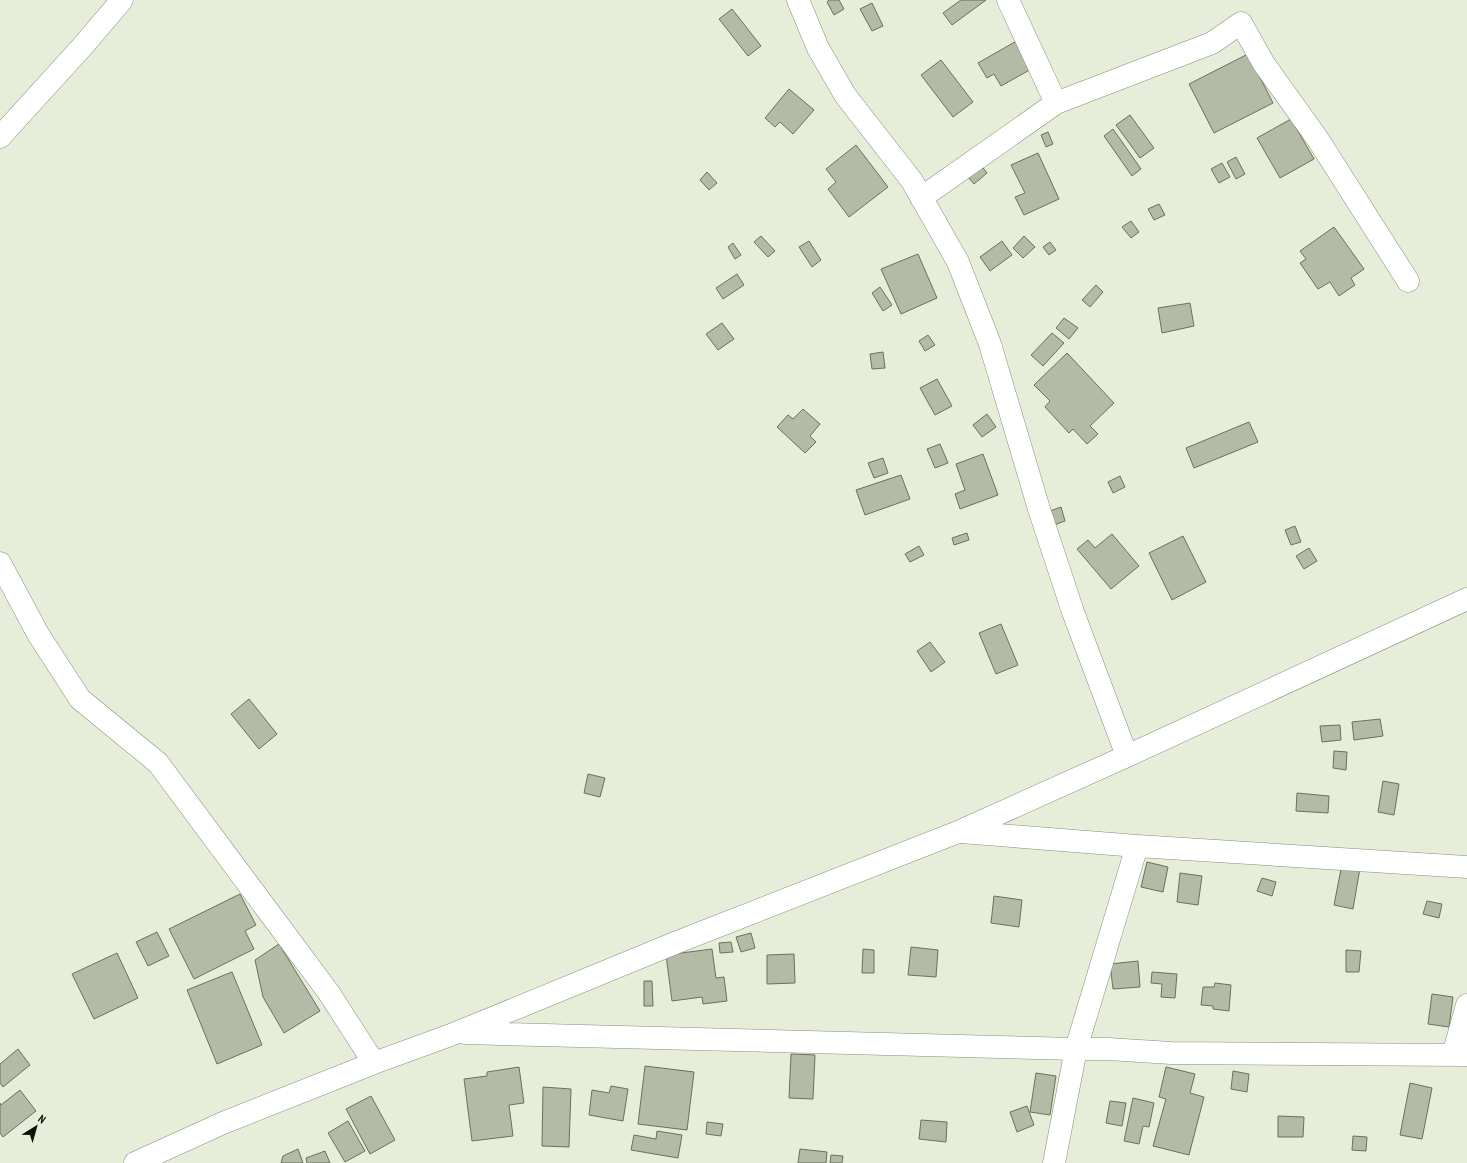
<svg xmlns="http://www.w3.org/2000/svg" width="1467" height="1163" font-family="'PT Sans Narrow',sans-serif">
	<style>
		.building { fill: #b3baa6; stroke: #69705d }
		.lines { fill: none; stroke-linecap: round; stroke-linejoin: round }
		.minor-casing { stroke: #878e7b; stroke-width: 23 }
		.minor { stroke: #fff; stroke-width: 22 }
	</style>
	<rect width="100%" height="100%" fill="#e6eed9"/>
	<path class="building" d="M829,0H839L844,9L834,15L827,2Z
		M961,0H986L952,25L943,13Z
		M872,3L883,26L872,31L860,9Z
		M732,9L761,46L748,56L719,19Z
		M1020,39L1035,67L1001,86L994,74L987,78L978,63Z
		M1248,54L1273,103L1214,133L1189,84Z
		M941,60L973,102L953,117L921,75Z
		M789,89L814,110L793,134L780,122L775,127L765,118Z
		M1130,115L1154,148L1140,158L1116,125Z
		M1291,119L1314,159L1280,178L1257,138Z
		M1113,129L1141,169L1132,176L1104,136Z
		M1048,132L1053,144L1046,147L1041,135Z
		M856,145L888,187L849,217L828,189L836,182L826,169Z
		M1038,153L1059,199L1024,215L1015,197L1025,193L1011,165Z
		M1236,157L1245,174L1236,179L1227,162Z
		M1222,163L1230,177L1219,183L1211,169Z
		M980,164L987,173L974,184L967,176Z
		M707,172L717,183L709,190L700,180Z
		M1159,204L1165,215L1154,220L1148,209Z
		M1131,221L1139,232L1131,238L1122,227Z
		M1334,227L1364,269L1351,278L1355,285L1339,296L1330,282L1318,289L1300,263L1306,259L1300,251Z
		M761,236L775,251L768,257L754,242Z
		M1024,236L1035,247L1023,258L1013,248Z
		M809,241L821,260L812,267L799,247Z
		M1002,241L1012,255L990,271L980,257Z
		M1050,242L1056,250L1049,255L1043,247Z
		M733,243L741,255L735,259L728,247Z
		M918,254L937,298L901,314L881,269Z
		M737,274L744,285L723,299L716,288Z
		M1096,285L1103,292L1090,307L1082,300Z
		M880,287L892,305L883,311L872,293Z
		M1190,303L1194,326L1162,333L1158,308Z
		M1064,318L1078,328L1069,339L1056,328Z
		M722,323L734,339L718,350L706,334Z
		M1052,333L1064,343L1043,366L1031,355Z
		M928,335L935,345L925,351L919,341Z
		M883,352L885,368L872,369L870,354Z
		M1067,353L1114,403L1090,426L1098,434L1087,444L1073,429L1069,433L1045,407L1050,401L1034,385Z
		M937,379L952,406L935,415L920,388Z
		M803,409L820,424L810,436L816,442L805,453L777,427L788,415L793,419Z
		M987,414L996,427L982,437L973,425Z
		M1249,422L1258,442L1194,468L1186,448Z
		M940,444L948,463L935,468L927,449Z
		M983,454L998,495L960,509L955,494L965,490L956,464Z
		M883,458L888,473L874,478L868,463Z
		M901,475L910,499L865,515L856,490Z
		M1120,476L1125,487L1113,493L1108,482Z
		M1061,507L1065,521L1054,525L1050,511Z
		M1295,526L1301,542L1291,545L1285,530Z
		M967,533L969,540L954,545L952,538Z
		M1112,534L1139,566L1111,589L1077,549L1088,540L1095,548Z
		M1183,536L1206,582L1172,600L1149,553Z
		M919,546L924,555L910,562L905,554Z
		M1309,548L1317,561L1304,569L1296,556Z
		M1001,624L1018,665L996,674L979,633Z
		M930,642L945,662L931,672L917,651Z
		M249,699L277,734L259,749L231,714Z
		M1380,719L1383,736L1354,740L1352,722Z
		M1340,725L1341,740L1322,742L1320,726Z
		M1334,751L1347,752L1346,770L1333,768Z
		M588,774L605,778L600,797L584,793Z
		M1383,781L1399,784L1394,815L1378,812Z
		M1297,793L1329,796L1328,813L1296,811Z
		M1147,862L1168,867L1163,892L1141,887Z
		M1342,864L1360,868L1353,909L1334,905Z
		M1180,873L1202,876L1198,905L1177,902Z
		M1262,878L1276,882L1272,896L1257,891Z
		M240,894L256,925L245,931L254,949L194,979L169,929Z
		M994,896L1022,900L1019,927L991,923Z
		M1427,901L1442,904L1439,918L1423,914Z
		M157,932L169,956L148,966L136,942Z
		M751,933L755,948L741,952L736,937Z
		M731,942L733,952L720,953L719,943Z
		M279,944L320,1011L284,1033L263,997L255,960Z
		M911,947L938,950L936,977L908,975Z
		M712,949L716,978L724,977L727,1001L703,1004L702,997L672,1001L666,955Z
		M863,949L874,950V973H862Z
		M1346,950L1361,951L1359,972H1346Z
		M117,953L138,998L94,1019L72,974Z
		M794,954L795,983L767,984V955Z
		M1138,961L1140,987L1113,989L1110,964Z
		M232,972L262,1045L217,1064L187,990Z
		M1152,972L1177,974L1175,998L1161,997L1162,984L1151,983Z
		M644,981H652L653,1006H644Z
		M1215,983L1231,985L1229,1011L1213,1009V1006L1201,1005L1203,987H1214Z
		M1432,994L1453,997L1449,1027L1428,1024Z
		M18,1049L30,1065L3,1087L0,1083V1064Z
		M791,1054L815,1055L813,1099L789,1098Z
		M645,1066L694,1072L687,1130L638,1124Z
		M519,1067L524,1103L509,1105L513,1136L472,1141L464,1079L487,1076V1072Z
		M1166,1067L1195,1074L1190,1093L1204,1097L1189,1155L1153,1146L1166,1099L1159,1097Z
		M1233,1071L1249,1074L1247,1092L1231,1089Z
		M1036,1073L1056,1076L1050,1115L1030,1112Z
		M1410,1083L1432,1088L1422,1139L1400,1135Z
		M611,1086L628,1089L623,1121L589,1115L592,1090L609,1093Z
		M543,1087L571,1089L569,1147L542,1146Z
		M20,1090L36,1111L3,1137L0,1133V1103L1,1105Z
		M371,1096L395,1140L370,1154L346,1109Z
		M1133,1098L1154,1103L1149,1127L1143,1126L1139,1144L1124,1141Z
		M1110,1101L1126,1103L1122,1126L1106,1123Z
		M1027,1106L1034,1125L1017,1132L1010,1112Z
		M1278,1116L1304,1117L1303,1137H1278Z
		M921,1120L947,1122L946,1142L919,1139Z
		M348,1121L365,1151L345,1162L328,1133Z
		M707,1122L723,1124L721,1136L706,1134Z
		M657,1131L682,1135L678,1158L631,1150L634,1135L656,1139Z
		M1353,1136L1367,1137L1366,1151L1352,1150Z
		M298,1149L303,1163H281L283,1156Z
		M800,1149L827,1152L826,1163H798Z
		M325,1151L330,1163H307L306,1158Z
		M831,1155L843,1156L842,1163H830Z"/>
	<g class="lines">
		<g class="minor-casing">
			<path id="minor" d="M798,0L818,48L845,95L912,181L958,262L990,344L1039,509L1073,612L1127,756
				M1008,0L1056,103
				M0,137L81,48L122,0
				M921,198L1056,103L1212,43L1241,23L1264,64L1317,138L1408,281
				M0,563L38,634L80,699L158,763L329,993L374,1063
				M961,832L1137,846L1467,867
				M465,1033L1076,1049H1108L1171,1053L1467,1055
				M1453,1055L1467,1005
				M135,1163L223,1123L374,1063L456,1033L675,943L958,832L1127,756L1467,599
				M1054,1163L1076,1049L1137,846"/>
		</g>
		<use href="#minor" class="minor"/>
	</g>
	<g transform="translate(36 1127) rotate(37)" stroke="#e6eed9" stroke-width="3" paint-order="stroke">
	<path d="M0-3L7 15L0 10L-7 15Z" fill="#0e1009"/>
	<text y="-6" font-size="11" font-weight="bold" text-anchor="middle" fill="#0e1009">N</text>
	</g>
</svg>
